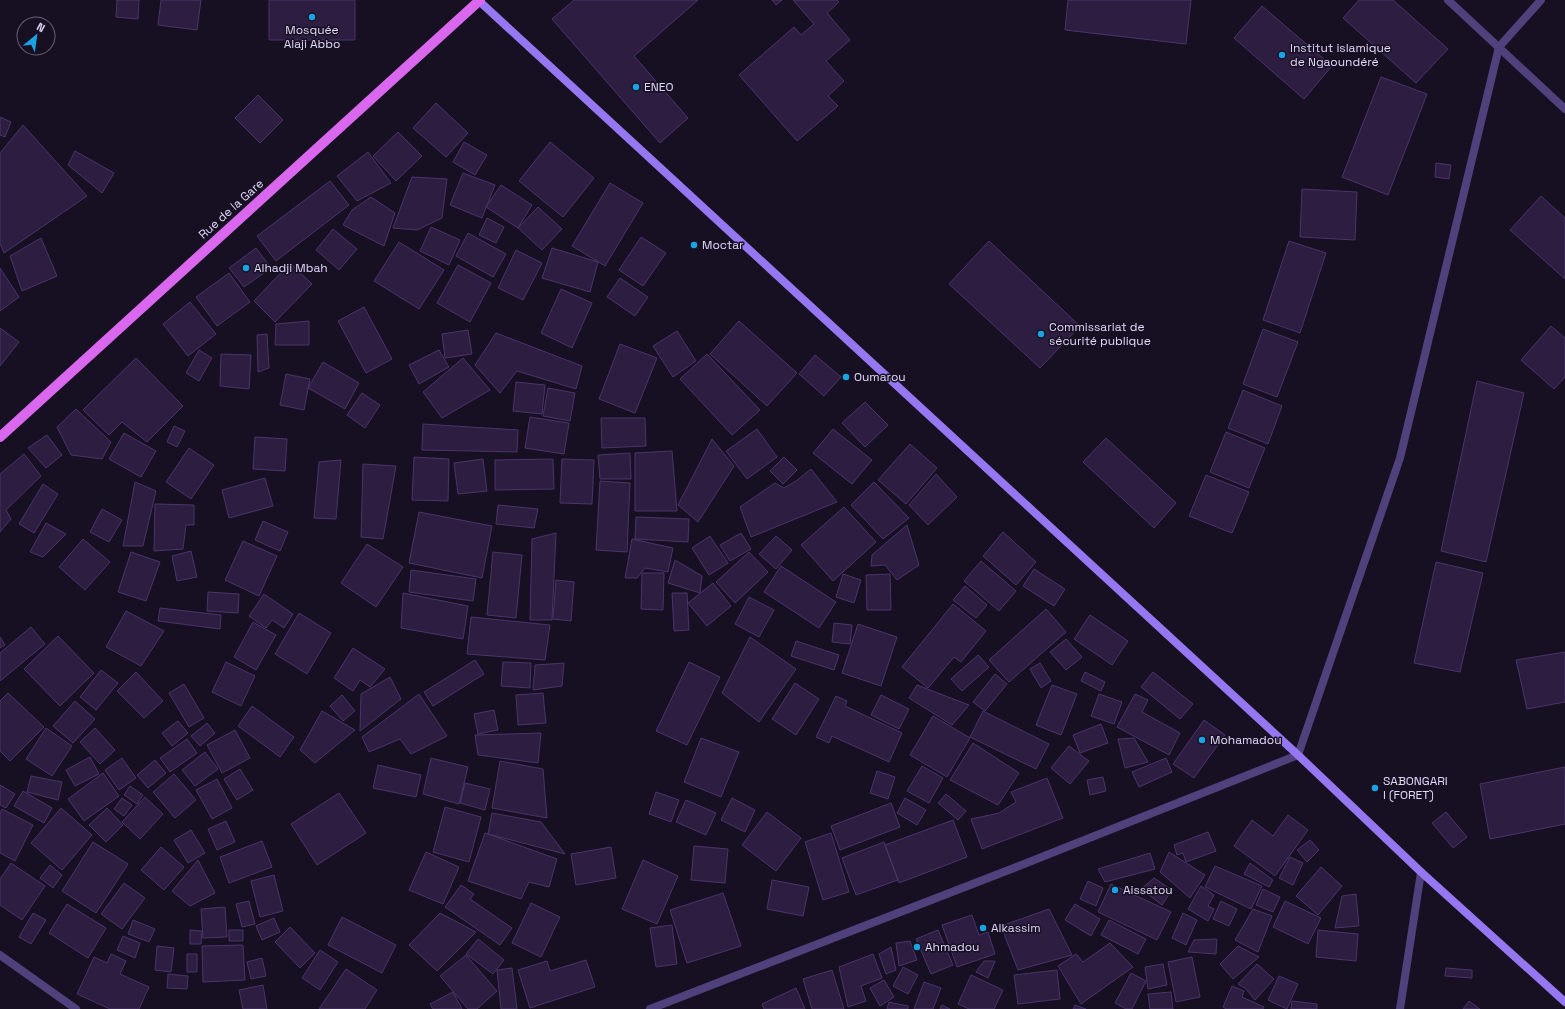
<svg xmlns="http://www.w3.org/2000/svg" width="1565" height="1009" font-family="'Space Grotesk',sans-serif">
	<style>
		.building { fill: #2d1e41; stroke: #4a336b }
		.lines { fill: none; stroke-linecap: round; stroke-linejoin: round }
		.street { stroke: #50407c; stroke-width: 8 }
		.secondary { stroke: #9577f1; stroke-width: 8 }
		.primary { stroke: #da68ef; stroke-width: 10 }
		.poi-dot { fill: #18a3e4; stroke: #171022; stroke-width: 1.5 }
		.labels { text-anchor: middle; dominant-baseline: central; stroke-width: 3; stroke-linejoin: round; paint-order: stroke }
		.poi-label { font-size: 12px; fill: #e2d6fb; stroke: #171022; text-anchor: start }
		.street-label { font-size: 12px; fill: #e2d6fb; stroke: #171022 }
	</style>
	<rect width="100%" height="100%" fill="#171022"/>
	<path class="building" d="M117,0H139L138,19L116,17Z
		M161,0H201L197,30L158,25Z
		M269,0H355V40H269Z
		M574,0H698L634,56L688,118L660,143L552,19Z
		M772,0H782L776,5Z
		M793,0H837L839,2L827,13L850,40L826,61L844,81L828,96L838,106L797,141L739,75L794,27L801,35L814,24Z
		M1068,0H1191L1186,44L1065,30Z
		M1359,0H1393L1448,49L1416,83L1343,18Z
		M1262,6L1332,66L1304,99L1234,38Z
		M1381,77L1427,94L1388,195L1342,177Z
		M258,95L283,120L260,143L235,118Z
		M436,103L468,133L446,157L413,128Z
		M0,117L11,122L5,137L0,135Z
		M23,125L87,196L4,253L0,243V153Z
		M398,132L422,156L396,181L373,156Z
		M464,142L487,155L475,175L453,162Z
		M550,142L594,178L563,217L519,181Z
		M75,151L114,173L102,193L68,165Z
		M368,152L391,183L357,201L337,176Z
		M1436,163L1451,165L1449,179L1435,177Z
		M463,173L495,185L482,218L450,205Z
		M412,177L447,179L442,218L417,230L393,228Z
		M330,181L349,205L276,261L257,236Z
		M610,183L643,203L605,266L572,246Z
		M501,185L532,205L518,228L486,207Z
		M1302,189L1357,192L1355,240L1300,237Z
		M1541,196L1565,218V279L1510,230Z
		M371,197L395,213L384,246L343,225L352,210Z
		M538,207L562,229L542,250L518,228Z
		M487,218L504,227L496,243L479,235Z
		M431,227L460,240L449,265L420,251Z
		M333,229L357,249L339,270L316,250Z
		M468,233L506,254L493,277L456,256Z
		M641,237L666,253L643,286L619,270Z
		M41,238L57,276L22,291L10,256Z
		M989,241L1080,326L1040,368L949,284Z
		M1289,241L1326,253L1300,333L1263,320Z
		M399,242L444,270L419,309L374,281Z
		M256,248L271,268L244,287L229,268Z
		M552,248L598,262L590,292L542,278Z
		M516,250L542,263L523,300L498,288Z
		M290,263L312,284L275,322L254,301Z
		M458,265L491,283L470,322L437,303Z
		M0,268L19,297L0,311Z
		M229,273L250,302L217,326L196,297Z
		M620,278L648,297L635,316L607,297Z
		M561,289L592,303L572,348L541,333Z
		M190,302L216,334L188,356L163,324Z
		M364,307L392,359L366,373L338,321Z
		M309,321V345H275L276,324Z
		M739,321L797,373L767,406L710,354Z
		M1551,326L1565,338V377L1554,389L1521,360Z
		M0,328L19,342L0,366Z
		M1263,329L1298,342L1277,397L1243,384Z
		M468,330L472,354L445,358L442,334Z
		M677,331L696,361L673,377L653,346Z
		M496,333L582,366L576,389L517,371L500,393L475,365Z
		M267,334L269,368L258,372L257,335Z
		M620,344L657,358L635,413L599,399Z
		M199,350L212,358L199,381L186,373Z
		M439,350L449,367L419,384L409,365Z
		M221,354L251,355L249,389L220,386Z
		M707,354L760,410L732,435L680,379Z
		M815,355L841,377L824,396L799,374Z
		M136,358L183,406L147,442L122,422L109,435L83,410Z
		M463,358L490,390L442,418L423,392Z
		M323,362L359,383L345,409L308,388Z
		M286,374L310,379L304,410L280,405Z
		M1477,381L1524,393L1486,562L1441,551Z
		M516,382L545,385L542,414L513,411Z
		M548,388L575,393L570,421L543,416Z
		M1243,390L1282,406L1268,444L1228,428Z
		M362,393L380,405L365,428L347,415Z
		M865,402L888,425L865,447L842,423Z
		M76,409L111,442L102,459L71,455L57,427Z
		M530,417L569,423L564,454L525,448Z
		M601,418H645L646,446L602,448Z
		M423,424L518,430L517,452L422,450Z
		M174,426L185,431L177,447L167,442Z
		M757,429L777,457L747,479L726,451Z
		M833,429L872,460L852,484L813,453Z
		M1226,432L1265,448L1249,488L1210,472Z
		M124,433L156,451L141,477L109,459Z
		M47,435L62,455L46,468L28,448Z
		M255,437L287,439L285,471L253,469Z
		M1106,438L1176,503L1154,528L1083,462Z
		M712,439L734,466L698,522L678,505Z
		M910,444L937,468L906,504L878,480Z
		M189,448L214,465L191,499L166,482Z
		M672,451L677,511H635V453Z
		M630,453L631,479H600L598,455Z
		M24,454L41,476L6,510L11,519L0,532V474Z
		M414,457L449,459L448,501L412,500Z
		M784,457L797,470L783,484L770,471Z
		M483,459L487,491L458,494L454,463Z
		M553,459L554,489L495,490V460Z
		M562,459L594,460L592,504L560,503Z
		M341,460L336,519L314,518L319,462Z
		M363,464L396,466L383,539L361,537Z
		M811,469L837,502L751,537L740,507L775,483L784,488L796,481Z
		M936,474L957,497L928,525L909,505Z
		M1206,475L1249,492L1232,533L1189,516Z
		M265,478L273,506L229,518L222,490Z
		M600,481L630,483L627,552L596,550Z
		M135,482L156,491L143,546H123Z
		M874,482L909,518L883,539L851,505Z
		M43,484L58,494L34,533L19,524Z
		M155,504L194,505V525H186L183,549L154,551Z
		M498,505L538,509L534,528L496,524Z
		M844,507L876,542L833,581L801,545Z
		M102,509L122,520L109,542L90,532Z
		M419,512L492,526L482,578L409,563Z
		M636,517L689,519L688,542L635,539Z
		M263,521L288,532L280,551L255,540Z
		M46,523L66,534L43,557L30,552Z
		M907,525L919,565L897,580L885,565L871,566L872,555Z
		M1003,532L1036,562L1016,585L983,556Z
		M556,533L552,620H530L532,539Z
		M741,533L751,549L730,561L720,545Z
		M710,536L728,563L709,575L692,548Z
		M776,536L792,550L776,569L759,554Z
		M83,539L110,562L85,590L59,567Z
		M632,539L673,548L668,572L645,568L637,578H625Z
		M243,541L277,556L259,596L225,580Z
		M367,544L403,567L376,607L341,583Z
		M191,551L197,577L177,581L172,556Z
		M131,552L160,562L146,601L118,592Z
		M493,552L522,555L516,618L487,615Z
		M749,552L768,572L735,603L716,582Z
		M675,560L702,576L700,593L668,583Z
		M981,561L1016,591L999,611L964,581Z
		M1436,562L1483,573L1460,672L1414,663Z
		M781,566L836,602L819,628L764,592Z
		M1034,569L1065,589L1054,606L1023,586Z
		M411,570L476,579L473,601L409,592Z
		M642,573H664L663,610L641,609Z
		M843,574L861,580L854,603L836,597Z
		M890,574L891,610H867L866,575Z
		M556,580L574,582L571,621L553,619Z
		M713,583L731,606L707,626L688,603Z
		M965,586L987,605L976,618L953,600Z
		M208,592L239,594L238,613L207,611Z
		M403,593L468,606L463,639L401,628Z
		M672,593H687L689,630L674,631Z
		M264,594L293,614L284,628L272,620L266,628L249,616Z
		M749,597L774,610L759,637L735,624Z
		M953,604L986,631L961,662L954,657L928,688L902,667Z
		M160,608L221,615L220,629L158,621Z
		M1046,609L1066,632L1009,682L989,660Z
		M126,611L164,631L141,666L106,647Z
		M299,613L331,633L307,674L275,654Z
		M1090,615L1128,641L1112,665L1074,639Z
		M471,617L550,625L545,660L467,654Z
		M253,622L276,635L256,670L234,657Z
		M834,623L852,625L850,644L832,642Z
		M858,624L897,637L881,686L842,673Z
		M31,627L45,644L0,681V653Z
		M58,636L94,673L60,706L24,669Z
		M0,637L5,645L0,648Z
		M750,637L796,669L759,722L722,693Z
		M1066,639L1082,657L1066,670L1050,652Z
		M796,641L839,655L834,670L791,656Z
		M353,648L385,669L370,687L360,680L353,691L334,678Z
		M1565,652V702L1527,709L1516,660Z
		M978,655L989,667L962,691L951,679Z
		M475,660L484,674L433,706L424,692Z
		M226,662L255,676L241,706L212,692Z
		M503,662L531,663L530,688L501,686Z
		M689,662L720,677L687,745L656,731Z
		M564,663L562,686L533,690L535,665Z
		M1040,663L1051,681L1041,688L1030,669Z
		M101,670L118,683L96,710L80,697Z
		M136,672L163,701L144,718L117,691Z
		M1085,672L1105,682L1101,691L1081,681Z
		M1153,672L1193,704L1180,719L1141,687Z
		M995,674L1007,684L985,711L973,702Z
		M390,677L401,699L360,731L361,694Z
		M795,683L819,699L796,735L772,719Z
		M184,684L204,718L189,727L169,693Z
		M917,685L969,705L952,725L909,698Z
		M1052,685L1077,694L1061,735L1036,725Z
		M8,693L44,727L10,761L0,751V701Z
		M543,693L546,723L518,725L516,695Z
		M419,694L447,736L411,754L400,739L369,752L362,737Z
		M1099,694L1122,702L1114,724L1091,716Z
		M1135,694L1148,700L1142,712L1180,733L1169,755L1117,727Z
		M342,695L355,711L343,721L330,706Z
		M881,695L909,709L899,729L871,715Z
		M836,696L847,701L845,706L902,733L889,762L832,736L829,743L816,737Z
		M75,701L95,719L73,743L53,726Z
		M252,706L294,737L280,757L238,726Z
		M494,710L498,730L478,734L474,714Z
		M322,711L355,730L315,763L300,750Z
		M983,711L1049,744L1036,769L970,737Z
		M933,716L970,738L947,777L910,755Z
		M1204,720L1225,735L1194,778L1173,764Z
		M178,721L188,733L172,746L162,733Z
		M207,723L215,733L200,746L191,736Z
		M1101,724L1108,743L1080,753L1073,735Z
		M46,728L72,746L52,776L26,759Z
		M95,728L115,750L100,764L80,742Z
		M235,730L250,758L222,773L207,745Z
		M541,733L538,763L478,755L475,735Z
		M701,738L739,752L721,797L684,782Z
		M1134,738L1148,762L1125,768L1118,739Z
		M187,739L197,753L170,772L160,758Z
		M973,743L1019,773L998,805L950,780Z
		M1069,746L1089,761L1070,784L1051,768Z
		M205,752L218,769L195,786L182,770Z
		M90,757L99,774L75,786L66,770Z
		M122,758L136,778L119,790L105,770Z
		M431,758L468,767L459,804L423,794Z
		M1166,758L1172,772L1139,787L1132,772Z
		M155,760L166,773L148,788L137,775Z
		M500,761L543,769L547,818L492,808Z
		M378,765L421,775L416,797L373,788Z
		M922,766L943,778L929,803L907,791Z
		M1565,767V824L1490,839L1480,784Z
		M240,769L253,790L237,800L224,779Z
		M877,771L895,777L888,799L870,793Z
		M103,773L119,796L84,821L68,799Z
		M174,774L196,800L175,818L153,792Z
		M31,776L62,782L58,800L27,792Z
		M1103,777L1106,791L1090,795L1087,780Z
		M1047,778L1063,818L982,849L971,819L999,813L1016,802L1011,792Z
		M217,779L232,808L212,819L196,790Z
		M465,783L490,789L485,810L460,803Z
		M0,785L15,794L6,808L0,805Z
		M130,786L143,795L137,804L124,795Z
		M23,791L52,808L44,823L14,806Z
		M656,792L679,800L671,822L649,814Z
		M339,793L366,833L317,865L291,824Z
		M946,794L966,811L958,820L938,803Z
		M145,797L163,814L140,839L122,822Z
		M122,798L132,805L124,816L114,809Z
		M732,798L755,810L745,832L721,820Z
		M905,798L926,810L917,825L897,813Z
		M686,800L716,813L706,835L676,822Z
		M891,803L900,827L840,850L831,826Z
		M445,807L481,817L469,862L433,852Z
		M61,808L92,835L62,870L31,843Z
		M107,808L123,825L106,842L89,825Z
		M2,809L33,825L15,861L0,853V814Z
		M767,812L801,838L776,871L742,845Z
		M1446,812L1467,837L1453,848L1432,823Z
		M492,813L541,822L565,854L488,834Z
		M1288,815L1308,830L1275,876L1234,846L1252,820L1273,836Z
		M953,820L967,857L899,883L885,845Z
		M226,821L235,842L217,850L208,829Z
		M191,830L205,853L188,863L174,840Z
		M1208,832L1216,851L1186,862L1183,853L1177,855L1174,845Z
		M485,833L557,859L549,887L529,882L521,899L468,881Z
		M831,833L849,892L823,900L805,842Z
		M1310,840L1319,850L1307,862L1297,850Z
		M262,841L272,867L229,883L220,857Z
		M93,842L128,864L96,913L62,891Z
		M884,842L898,880L856,895L842,858Z
		M694,846L728,849L725,883L691,880Z
		M161,847L184,867L164,890L141,870Z
		M611,847L616,878L576,885L571,854Z
		M426,852L459,867L443,904L409,890Z
		M1169,852L1205,875L1190,898L1160,872Z
		M1150,853L1155,869L1105,882L1098,869Z
		M1290,857L1303,863L1293,885L1279,878Z
		M198,860L215,893L190,906L172,891Z
		M643,860L678,876L657,924L622,909Z
		M11,863L45,886L22,920L0,905V879Z
		M1250,863L1273,880L1269,887L1244,874Z
		M50,865L62,875L53,888L40,878Z
		M1215,866L1262,886L1251,909L1205,887Z
		M1321,867L1342,886L1318,915L1296,896Z
		M274,875L283,911L260,917L251,881Z
		M1154,878L1172,890L1162,905L1141,889Z
		M772,880L809,887L803,916L767,909Z
		M1088,881L1103,888L1096,906L1080,899Z
		M124,883L145,898L122,929L101,914Z
		M1111,884L1171,912L1157,940L1098,912Z
		M461,885L474,894L470,899L512,928L500,945L445,907Z
		M1201,886L1214,895L1208,906L1214,909L1208,921L1188,909Z
		M1263,889L1280,897L1273,912L1256,905Z
		M723,893L741,946L687,963L670,910Z
		M1356,894L1359,926L1335,928L1342,896Z
		M249,901L255,924L242,927L236,904Z
		M1221,901L1237,909L1229,926L1213,919Z
		M1285,901L1321,918L1308,944L1273,927Z
		M531,903L560,917L541,957L512,943Z
		M67,904L106,928L88,958L49,933Z
		M1075,904L1100,919L1091,936L1065,920Z
		M225,907L227,937L203,938L201,909Z
		M1049,909L1072,955L1018,970L1001,926Z
		M1253,909L1272,916L1258,952L1235,940Z
		M33,913L46,920L31,944L19,937Z
		M440,913L476,932L437,971L409,945Z
		M1183,913L1197,920L1186,945L1172,938Z
		M972,915L979,935L988,932L995,954L957,967L942,925Z
		M342,917L396,945L382,973L328,945Z
		M274,918L280,932L262,940L256,926Z
		M133,920L155,929L149,942L128,934Z
		M1109,920L1146,939L1138,954L1101,935Z
		M672,925L677,964L656,967L650,928Z
		M290,927L315,953L300,968L275,942Z
		M190,930L202,931L201,944H190Z
		M229,930H243V941H229Z
		M938,930L953,965L931,974L916,939Z
		M1318,930L1358,934L1356,961L1316,957Z
		M123,936L140,943L135,958L117,950Z
		M478,939L504,960L493,974L466,954Z
		M1217,939L1216,954L1188,952L1194,940Z
		M910,941L917,960L899,966L896,943Z
		M1110,943L1133,967L1081,1004L1058,966L1076,954L1083,962Z
		M243,945L245,980L203,982L202,946Z
		M157,946L174,948L171,972L155,970Z
		M1238,946L1259,957L1233,979L1220,964Z
		M891,947L896,970L886,974L879,954Z
		M320,950L338,962L320,990L302,978Z
		M111,954L126,961L120,974L149,987L139,1009H110L77,994L94,957L107,963Z
		M187,954H197V972H187Z
		M873,954L882,978L861,986L866,1001L848,1007L839,967Z
		M466,955L497,991L477,1009H468L440,976Z
		M1192,957L1200,997L1176,1002L1168,962Z
		M262,958L266,976L251,979L247,962Z
		M586,960L595,987L530,1008L518,970L547,961L550,971Z
		M984,961H995L988,978L976,972Z
		M1163,964L1167,985L1148,989L1145,967Z
		M1257,964L1274,979L1255,1000L1246,989L1238,984Z
		M903,967L918,975L908,994L893,986Z
		M512,968L517,1009H501L497,970Z
		M1446,968L1472,970V978L1445,976Z
		M346,969L377,990L365,1009H319Z
		M832,970L844,1009H812L803,979Z
		M1057,970L1060,999L1018,1004L1014,975Z
		M1131,973L1146,981L1132,1009H1126L1115,1003Z
		M168,974L188,976L187,989L167,988Z
		M971,975L1003,990L994,1009H969L958,1004Z
		M1279,976L1298,984L1287,1009L1268,1000Z
		M884,980L894,997L880,1006L870,988Z
		M924,982L941,988L933,1009H914Z
		M263,985L267,1009H243L239,990Z
		M1232,986L1244,991L1242,997L1264,1007L1263,1009H1226L1223,1007Z
		M796,988L805,1009H764L762,1004Z
		M453,992L462,1009H433L430,1004Z
		M1171,992L1173,1009H1150L1148,994Z
		M1292,1001L1317,1004V1009H1291Z
		M1469,1001L1480,1009H1463Z
		M889,1002L908,1006V1009H887Z
		M942,1005L950,1009H940Z
		M1075,1005L1086,1009H1073Z"/>
	<g class="lines">
		<path class="street" d="M1448,0L1565,109
			M0,955L76,1009
			M650,1009L1019,866L1298,755L1400,458L1499,47L1541,0
			M1400,1009L1421,872"/>
		<path class="secondary" d="M478,0L1298,755L1421,872L1565,1002"/>
		<path class="primary" d="M0,437L480,0"/>
	</g>
	<g class="poi-dot">
		<circle cx="312" cy="17" r="4"/>
		<circle cx="1282" cy="55" r="4"/>
		<circle cx="636" cy="87" r="4"/>
		<circle cx="694" cy="245" r="4"/>
		<circle cx="246" cy="268" r="4"/>
		<circle cx="1041" cy="334" r="4"/>
		<circle cx="846" cy="377" r="4"/>
		<circle cx="1202" cy="740" r="4"/>
		<circle cx="1375" cy="788" r="4"/>
		<circle cx="1115" cy="890" r="4"/>
		<circle cx="983" cy="928" r="4"/>
		<circle cx="917" cy="947" r="4"/>
	</g>
	<g class="labels">
		<g class="poi-label">
			<text x="312" y="30" text-anchor="middle">Mosquée<tspan x="312" dy="14">Alaji Abbo</tspan></text>
			<text x="1290" y="48">Institut islamique<tspan x="1290" dy="14">de Ngaoundéré</tspan></text>
			<text x="644" y="87">ENEO</text>
			<text x="702" y="245">Moctar</text>
			<text x="254" y="268">Alhadji Mbah</text>
			<text x="1049" y="327">Commissariat de<tspan x="1049" dy="14">sécurité publique</tspan></text>
			<text x="854" y="377">Oumarou</text>
			<text x="1210" y="740">Mohamadou</text>
			<text x="1383" y="781">SABONGARI<tspan x="1383" dy="14">I (FORET)</tspan></text>
			<text x="1123" y="890">Aissatou</text>
			<text x="991" y="928">Alkassim</text>
			<text x="925" y="947">Ahmadou</text>
		</g>
		<g class="street-label">
			<text transform="translate(231 209) rotate(-42)">Rue de la Gare</text>
		</g>
	</g>
	<g transform="translate(36 36) rotate(29)"><circle r="19" fill="#171022" stroke="#685f79"/>
	<path d="M0-3L7 15L0 10L-7 15Z" fill="#18a3e4"/>
	<text y="-6" font-size="11" font-weight="bold" text-anchor="middle" fill="#e2d6fb">N</text>
	</g>
</svg>
